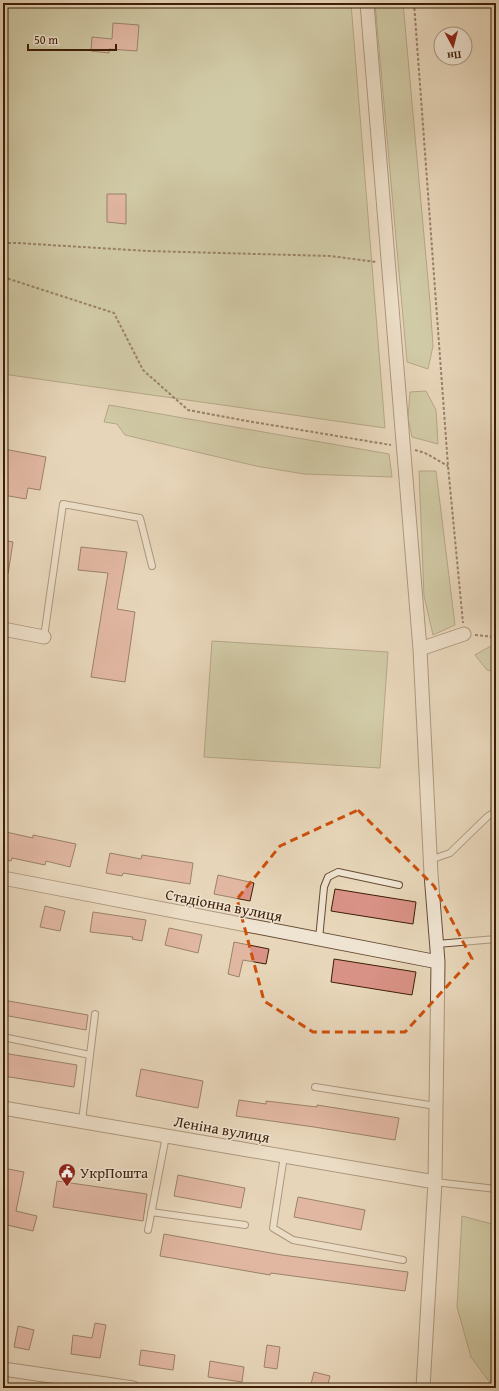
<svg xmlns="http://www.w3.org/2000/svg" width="499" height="1391" font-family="'Gentium Book Plus',serif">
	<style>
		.green { fill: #b7bd8f; stroke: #7a6e4b }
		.building { fill: #d99286; stroke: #3d1e07 }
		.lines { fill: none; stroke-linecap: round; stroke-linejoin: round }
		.lane-casing { stroke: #684c34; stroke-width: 8 }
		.street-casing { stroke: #684c34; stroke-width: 15 }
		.path { stroke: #3d1e07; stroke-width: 2; stroke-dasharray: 3 2; stroke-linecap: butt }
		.lane { stroke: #efe4d2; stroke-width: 6 }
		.street { stroke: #efe4d2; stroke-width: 13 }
		.marked { fill: none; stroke: #ce500b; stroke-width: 3; stroke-dasharray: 8 5; stroke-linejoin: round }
		.labels { text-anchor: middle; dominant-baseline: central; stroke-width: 3; stroke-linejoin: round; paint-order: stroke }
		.street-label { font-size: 15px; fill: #3d1e07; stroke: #efe4d2 }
		.poi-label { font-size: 15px; fill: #3d1e07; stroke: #efe4d2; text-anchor: start }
	</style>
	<rect width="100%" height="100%" fill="#e7d6b9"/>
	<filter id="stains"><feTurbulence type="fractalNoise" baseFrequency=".005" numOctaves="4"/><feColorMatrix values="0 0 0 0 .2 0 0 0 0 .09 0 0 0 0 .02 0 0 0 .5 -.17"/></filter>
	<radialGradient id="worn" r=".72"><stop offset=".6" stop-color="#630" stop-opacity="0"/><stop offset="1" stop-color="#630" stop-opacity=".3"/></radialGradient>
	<path class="green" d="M3,3H351L385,428L3,374Z
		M375,3H403L430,302L433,346L428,369L407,362Z
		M426,391L436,410L438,444L412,437L408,418L410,392Z
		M109,405L389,454L392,477L304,474L256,466L125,435L117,424L104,422Z
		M419,471H436L455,625L433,635L424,596Z
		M212,641L388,652L380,768L204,757Z
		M496,643V672L487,670L475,655Z
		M462,1216L496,1225V1388H494L471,1357L457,1307Z"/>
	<path class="building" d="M113,23L139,25L137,51L109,49V53L91,51L92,37L112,39Z
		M107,194H126V224L107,222Z
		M4,449L46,457L40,490L28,488L26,499L3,495Z
		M3,540L13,542L8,574H3Z
		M81,547L127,552L117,609L135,612L125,682L91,677L108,573L78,570Z
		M6,832L33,838V835L76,844L70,867L46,861L45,865L12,858L11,861L3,859V844Z
		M110,853L141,859L142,855L193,863L190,884L123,873L122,876L106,873Z
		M218,875L254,883L250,901L214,894Z
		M335,889L416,902L413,924L331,911Z
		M45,906L65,911L60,931L40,927Z
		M93,912L146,920L142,941L132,939L133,937L90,932Z
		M169,928L202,935L198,953L165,945Z
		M234,942L269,949L266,964L243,960L239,977L228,974Z
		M334,959L416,972L412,995L331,982Z
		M3,1000L88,1015L86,1030L3,1015Z
		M3,1053L77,1065L74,1087L3,1076Z
		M141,1069L203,1081L198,1108L136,1096Z
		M239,1100L266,1104V1101L317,1107V1105L399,1118L395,1140L314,1127L236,1116Z
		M3,1168L24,1172L16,1211L37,1216L33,1231L3,1224Z
		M178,1175L245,1188L241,1208L174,1196Z
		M57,1181L147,1194L143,1221L53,1207Z
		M298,1197L365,1210L361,1230L294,1217Z
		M164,1234L282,1255L408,1272L405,1291L271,1273L270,1275L160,1256Z
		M95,1323L106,1325L100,1358L71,1354L73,1335L92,1338Z
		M18,1326L34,1330L29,1350L14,1347Z
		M267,1345L280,1347L277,1369L264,1367Z
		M141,1350L175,1355L173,1370L139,1365Z
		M210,1361L244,1367L242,1382L208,1377Z
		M314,1372L330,1376L327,1388H310Z"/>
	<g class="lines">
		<g class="lane-casing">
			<path id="lane" d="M44,637L63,504L140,518L152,566
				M430,860L450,853L487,817L496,811
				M319,939L324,887L328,877L338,872L399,885
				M437,944L496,939
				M3,1037L90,1055
				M315,1087L436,1106
				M82,1121L95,1014
				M284,1156L273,1228L293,1240L403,1260
				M435,1182L496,1189
				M151,1212L245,1225
				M148,1230L166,1136"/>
		</g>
		<g class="street-casing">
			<path id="street" d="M367,3L420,649L431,874L438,962L435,1182L423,1388
				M3,629L44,637
				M420,649L464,634
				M3,878L438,962
				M3,1108L435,1182
				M3,1369L133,1388"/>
		</g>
		<path class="path" d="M414,3L448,466L463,623
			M3,243H17L148,251L330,256L377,262
			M3,277L114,313L143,370L188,410L247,421L391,445
			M415,450L425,453L448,466
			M475,635L496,637"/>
		<use href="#lane" class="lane"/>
		<use href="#street" class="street"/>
	</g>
	<path d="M0 0H499V1391H0ZM358,810L434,886L472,959L405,1032H313L264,1001L237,899L280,846Z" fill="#e7d6b9" fill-opacity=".55" fill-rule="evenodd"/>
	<path class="marked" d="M358,810L434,886L472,959L405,1032H313L264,1001L237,899L280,846Z"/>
	<defs>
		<g id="civic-pin" transform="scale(0.9)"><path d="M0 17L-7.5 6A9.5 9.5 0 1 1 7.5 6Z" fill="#8f2418" stroke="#efe4d2"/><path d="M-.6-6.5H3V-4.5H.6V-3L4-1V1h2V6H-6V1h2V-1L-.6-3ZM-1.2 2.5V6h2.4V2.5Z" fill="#fff"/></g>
	</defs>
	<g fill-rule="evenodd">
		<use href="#civic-pin" x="67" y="1172"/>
	</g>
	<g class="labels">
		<g class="street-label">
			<text transform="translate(224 905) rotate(11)">Стадіонна вулиця</text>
			<text transform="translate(222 1129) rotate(10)">Леніна вулиця</text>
		</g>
		<g class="poi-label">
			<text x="80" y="1172">УкрПошта</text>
		</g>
	</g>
	<rect width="499" height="1391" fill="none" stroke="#e7d6b9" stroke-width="16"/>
	<rect x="4" y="4" width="491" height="1383" fill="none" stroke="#3d1e07" stroke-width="2"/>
	<rect x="8" y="8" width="483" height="1375" fill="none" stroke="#3d1e07"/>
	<g transform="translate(453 46) rotate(173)"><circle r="19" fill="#efe4d2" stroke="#a89581"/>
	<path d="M0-3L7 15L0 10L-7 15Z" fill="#8f2418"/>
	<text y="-6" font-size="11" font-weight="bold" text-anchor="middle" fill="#3d1e07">Пн</text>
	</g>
	<path d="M28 44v6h88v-6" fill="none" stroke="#3d1e07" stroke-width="2"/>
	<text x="34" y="44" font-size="12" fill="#3d1e07" stroke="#efe4d2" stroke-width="3" paint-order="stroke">50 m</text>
	<rect width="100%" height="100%" filter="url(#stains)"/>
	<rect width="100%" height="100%" fill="url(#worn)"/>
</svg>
